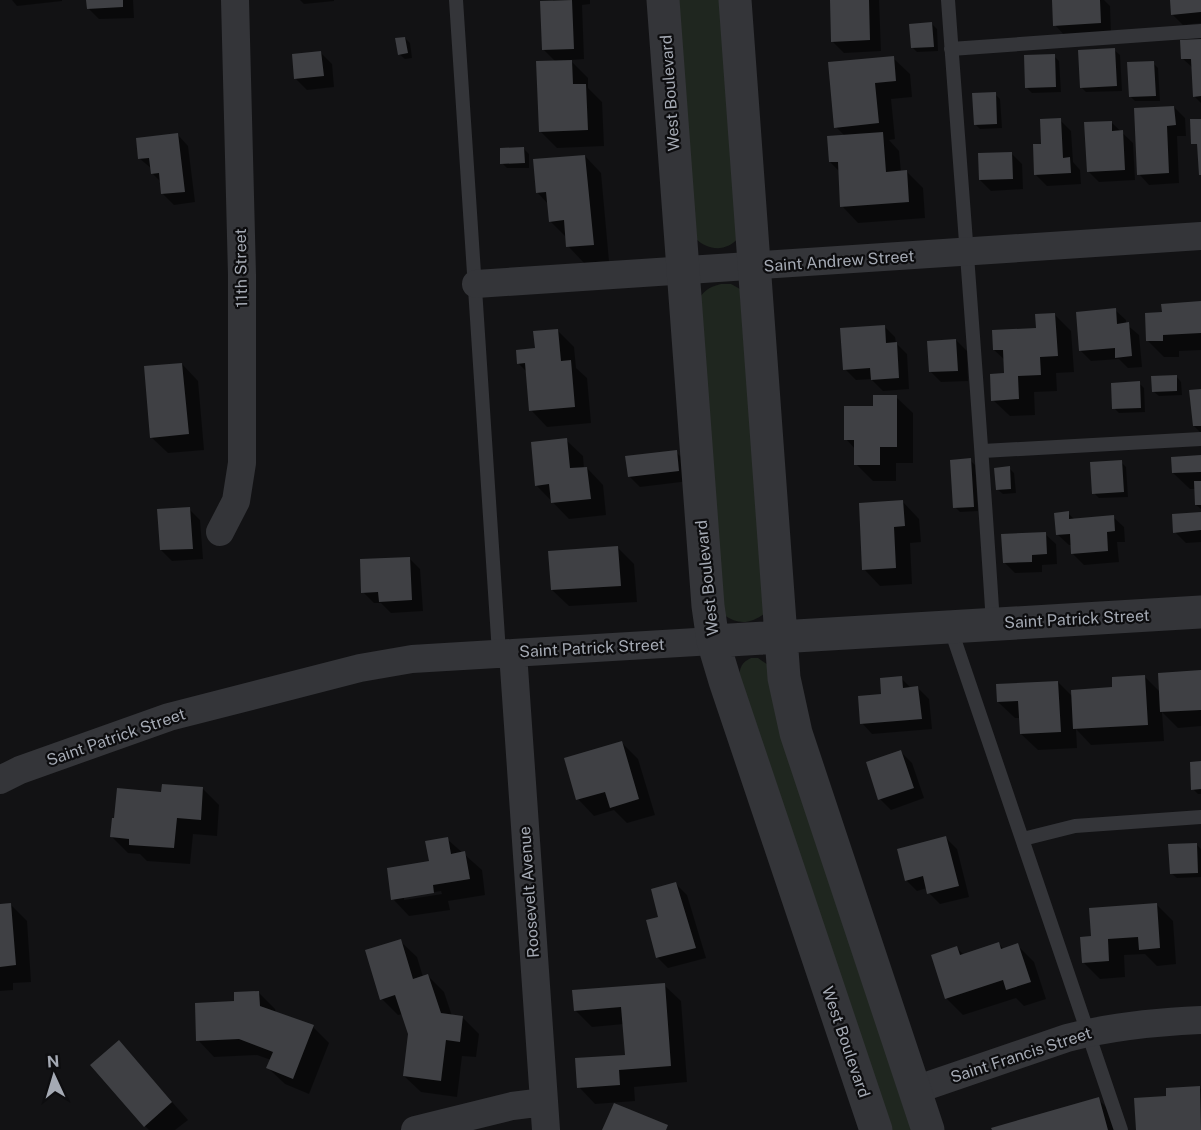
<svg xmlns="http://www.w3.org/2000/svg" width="1201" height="1130" font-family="'Public Sans',sans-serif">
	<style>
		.green { fill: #1f261f }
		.shadow { fill: #0007; fill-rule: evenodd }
		.building { fill: #3f4044 }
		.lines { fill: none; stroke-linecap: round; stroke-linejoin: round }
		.service { stroke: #343539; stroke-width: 14 }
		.minor { stroke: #343539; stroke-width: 28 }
		.tertiary { stroke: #343539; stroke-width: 33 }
		.labels { text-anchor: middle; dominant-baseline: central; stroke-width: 4.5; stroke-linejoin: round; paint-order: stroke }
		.street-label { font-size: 16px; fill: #a5aab4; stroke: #0d0d0f }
	</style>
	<rect width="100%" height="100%" fill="#121214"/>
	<path class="green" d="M676,0H725L739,237C727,252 709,251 696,239Z
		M721,284H731L740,289L764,614C750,624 738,625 724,615L697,302C703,291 709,287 721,284Z
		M751,658H758L768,665L920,1130H891L740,685C739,673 738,664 751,658Z"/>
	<path class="shadow" d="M12,0H62V1L17,6Z
		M88,0H133L134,18L99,19L88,8Z
		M300,0H334V1L304,4Z
		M553,0H590V4L582,5L584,59L570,60L588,78V88L602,102L604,146L557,148L540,131L556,62L544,50Z
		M831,0H879L881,51L844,53L833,42Z
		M1053,0H1104L1110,6L1111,33L1065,36L1055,25Z
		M1171,0H1201V23L1183,25L1172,14Z
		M932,24L937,29L938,51L917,52L912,47Z
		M405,38L410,43L412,58L405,59L399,54Z
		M1201,40V103L1194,96L1193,68L1183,59Z
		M1114,50L1120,55L1122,91L1086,92L1081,87Z
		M321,53L332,64L334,87L307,90L296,79Z
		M1054,56L1059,61L1061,92L1032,93L1027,88Z
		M893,58L910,74L912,97L891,99L895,139L889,140L899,151L901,172H907L923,188L925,218L858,223L842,206L840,172L830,162L845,136L836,127Z
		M1153,63L1158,68L1160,101H1135L1130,96Z
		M995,94L1000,99L1002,128L980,129L975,124Z
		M1174,107L1185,118L1186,136H1177L1179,183L1149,185L1139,174Z
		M1060,120L1071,131L1073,162L1080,170L1081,184L1047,186L1036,175L1042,145Z
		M1111,122L1133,143L1135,180L1099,182L1088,171Z
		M178,135L188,146L195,202L174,205L163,194L162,183L152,173V169L139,158Z
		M524,149L529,154V168H507L502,163Z
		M1011,153L1022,164L1023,189L991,191L980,180Z
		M585,156L601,173L609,261L584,263L568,246L567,238L550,221L548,204L537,192Z
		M1201,303V350L1179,351V357H1164L1148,341L1163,313Z
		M1115,310L1126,320V324L1139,335L1142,367L1128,368L1119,359L1091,361L1080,350Z
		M1055,315L1071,331L1074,372L1056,373L1057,391L1034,392L1035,415L1010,416L993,400L1006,375L1005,360L994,350L1038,329Z
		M884,326L895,337L896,343L907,354L909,389L883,391L871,379L856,380L845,369Z
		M558,331L574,347L576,368L587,378L591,423L547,427L531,410L527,372L518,363Z
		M956,340L967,351L968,381L941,382L930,371Z
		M182,364L198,381L204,450L168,453L151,437Z
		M1176,376L1181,382L1182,395L1159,396L1153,391Z
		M1139,383L1144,388L1145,412L1119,413L1114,408Z
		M1201,391V433L1194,426Z
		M896,397L913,413V463H896V481H873L856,464V450L846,439L875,408Z
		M566,440L583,456L584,469L587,468L603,485L606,515L569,519L536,485Z
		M676,452L687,463L689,481L640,487L629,476Z
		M1201,457V509L1196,505V489H1190L1173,473Z
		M970,460L975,465L978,511L960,512L955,507Z
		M1121,462L1126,467L1128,497L1099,498L1094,493Z
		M1009,468L1014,473L1016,493L1003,494L997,489Z
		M903,502L919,519L921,542L910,543L912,584L880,586L864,569Z
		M189,509L200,520L203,559L172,561L161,550Z
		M1068,513L1075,520L1113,517L1124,527L1125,542H1117L1119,562L1084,565L1073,554L1072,545H1069L1058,535Z
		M1201,514V542L1186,543L1175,532Z
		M1045,534L1056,544L1057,564L1042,565V572L1015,573L1004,562Z
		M618,548L634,564L637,602L569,606L552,590Z
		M409,558L420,569L423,611L391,613L381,603H374L363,592Z
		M1201,672V726L1178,728L1162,712L1164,741L1091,745L1076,729L1077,748L1038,750L1021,734V718H1015L998,702L1058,682L1073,697L1114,689L1145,677L1161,693Z
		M901,678L911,688H918L929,699L932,729L872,734L862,723L883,696Z
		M621,742L638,759L655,815L627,823L614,810L594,816L578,799Z
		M901,752L912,763L924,798L891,810L880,799Z
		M1201,762V794H1198L1193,789Z
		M203,789L219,805L217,836L193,834L190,864L147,861L140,854L128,853L112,837L163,793Z
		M946,838L957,849L969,897L940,904L929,893L927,888L917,891L906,880Z
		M447,839L482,870L485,895L448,901L450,910L409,916L393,899L430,863ZM441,891L442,894L404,900V897Z
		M1196,844L1201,849V877L1177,878L1171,873Z
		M676,884L687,895L706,958L668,968L657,957L660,918Z
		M1156,904L1173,921L1176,964L1157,966L1145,954L1124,955L1125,977L1100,979L1084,963L1092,938Z
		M11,905L27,921L31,982L13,983V990L0,991V906Z
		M400,941L417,957L423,977L428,976L444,992L452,1016L462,1017L479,1034L476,1057L462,1056L457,1097L421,1092L404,1076L409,1034L403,1014L398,1015L382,999Z
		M999,944L1004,949L1017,945L1034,962L1046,999L1024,1006L1016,998L963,1015L947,999L933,956L957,948L964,955Z
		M664,985L681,1001L687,1082L634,1087L635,1101L595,1104L579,1087L626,1056L624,1024L592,1027L575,1010Z
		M259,993L275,1009L276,1013L313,1027L329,1043L309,1094L285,1084L268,1068L271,1060L257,1055L214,1057L198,1040L235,1003Z
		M119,1042L188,1120L175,1130H149L145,1126Z
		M1199,1088L1201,1089V1130H1138L1167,1097Z
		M1098,1099L1115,1116L1119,1130H993Z"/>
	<path class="building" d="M86,0H123V7L87,9Z
		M572,0L574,49L542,50L540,1Z
		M830,0H869L870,40L831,42Z
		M1052,0H1100L1101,23L1053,26Z
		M1170,0H1201V12L1171,15Z
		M932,22L934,47L911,48L909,24Z
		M405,37L408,53L398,55L395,38Z
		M1201,39V96L1193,97L1191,59H1181L1180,40Z
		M1115,48L1117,86L1080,88L1078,50Z
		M321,51L324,76L294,79L292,54Z
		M1055,54L1056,87L1025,88L1024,55Z
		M894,56L896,81L875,83L879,123L834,128L828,62Z
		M572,60L573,84H586L588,130L539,132L536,61Z
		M1154,61L1156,96L1129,97L1127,62Z
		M996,92L997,124L974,125L972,93Z
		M1174,106L1176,125L1167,126L1169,173L1137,175L1134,108Z
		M1061,118L1063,158L1070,157L1071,173L1034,175L1033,144H1041L1040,119Z
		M1190,119H1201V175H1199L1197,144H1191Z
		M1112,121V131L1123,130L1125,170L1087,172L1084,122Z
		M883,132L886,172L907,170L909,202L840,207L838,162H829L827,136Z
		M178,133L185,192L161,194L159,173L151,174L149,158L138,159L136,138Z
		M524,147L525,163L500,164V148Z
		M1012,152L1013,179L979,180L978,153Z
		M585,155L594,245L566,247L564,220L549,222L546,192L536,193L533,159Z
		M1201,301V333L1163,335V341H1146L1145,313L1162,312L1161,304Z
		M1116,308L1117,324L1129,322L1132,356L1115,358V348L1079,351L1076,312Z
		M1055,313L1058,356L1040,357L1041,375L1018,376L1019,399L991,401L990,374L1004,373L1003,350H993L992,330L1036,328L1035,314Z
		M885,325L886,343L897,342L899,378L871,380L870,368L843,370L840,328Z
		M558,329L561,361L571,360L575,407L529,411L525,363L517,364L516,350L535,348L533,331Z
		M956,339L958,371L929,372L927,341Z
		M182,363L189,434L150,438L144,366Z
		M1177,375V391L1152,392L1151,376Z
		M1140,381L1141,408L1112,409L1111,383Z
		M1201,389V426H1193L1189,390Z
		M873,395H897V447H880V465H854V440H844V406H873Z
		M567,438L570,468L587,467L591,499L551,503L549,484L535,486L531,442Z
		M677,450L679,471L628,477L625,456Z
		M1201,455V472L1172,473L1171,457Z
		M971,458L974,507L953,508L950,460Z
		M1122,460L1124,492L1092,494L1090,462Z
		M1010,466L1011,489L996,490L994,468Z
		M1194,481H1201V505H1195Z
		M903,500L905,526L894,527L896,568L862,570L859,503Z
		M190,507L193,549L160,550L157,509Z
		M1069,511V519L1114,515L1115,531L1107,532L1108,551L1071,554L1070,534L1056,535L1054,513Z
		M1201,512V530L1173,533L1172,514Z
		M1046,532L1047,554L1032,555V562L1003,563L1001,534Z
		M618,546L621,586L551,590L548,551Z
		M410,557L412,600L379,602L378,592L361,593L360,559Z
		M1201,670V710L1160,712L1158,673Z
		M1145,675L1148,725L1073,729L1071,690L1112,687V677Z
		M902,676L903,688L918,686L922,719L860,724L858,696L881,694L880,678Z
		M1058,681L1061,732L1020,734L1018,701L997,702L996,684Z
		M622,741L639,799L610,808L605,792L576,800L564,758Z
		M901,750L914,788L878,800L866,762Z
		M1201,761V789L1191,790L1190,762Z
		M162,784L203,787L201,820L177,818L174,848L129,845V839L110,837L112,818H114L117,788L161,792Z
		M946,836L959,886L927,894L923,876L905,881L897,849Z
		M448,837L451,854L465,851L470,879L433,885L434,893L391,900L387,868L429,861L425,841Z
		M1197,843L1198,873L1170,874L1168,844Z
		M676,882L696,948L656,958L646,920L658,917L651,889Z
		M11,903L16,965L0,967V904Z
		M1157,903L1160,948L1139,950L1138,937L1108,939L1109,961L1082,963L1080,937L1091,936L1089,908Z
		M401,939L413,979L428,974L441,1013L463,1016L460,1042L446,1040L441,1081L403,1076L408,1034L395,995L380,1000L365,950Z
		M999,942L1001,949L1018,943L1031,982L1006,990L1003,980L945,999L931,955L957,946L960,955Z
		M665,983L671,1066L619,1070L620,1085L577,1088L575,1058L625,1055L621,1007L574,1011L572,990Z
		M259,991L260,1006L314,1025L293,1079L266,1068L273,1052L239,1039L196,1041L195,1003L234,1001V992Z
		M119,1040L172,1102L144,1127L90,1065Z
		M1200,1086L1201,1130H1136L1134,1098L1166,1096V1088Z
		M1099,1097L1108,1130H992L991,1128Z
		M614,1103L668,1125L666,1130H602Z"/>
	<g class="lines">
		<path class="service" d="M456,0L499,653
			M948,0C963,208 980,416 993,624
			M951,49L1201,31
			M983,451L1201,439
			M950,627L1121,1130
			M1023,839L1075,826L1201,817"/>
		<path class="minor" d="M476,284L1201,236
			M220,532L236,501L242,463V275L235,0
			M513,653L546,1130
			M0,780L20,770L169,717L360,668L412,659L713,641
			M915,1090L1067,1038C1112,1026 1155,1022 1201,1020
			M415,1130L512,1106L544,1102"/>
		<path class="tertiary" d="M663,0L708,606L713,641L725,681L876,1130
			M735,0L784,678L796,733L928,1130
			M713,641L1201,612"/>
	</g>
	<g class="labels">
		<g class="street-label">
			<text transform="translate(670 93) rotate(-94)">West Boulevard</text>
			<text transform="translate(839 261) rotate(-4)">Saint Andrew Street</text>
			<text transform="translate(241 268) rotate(-91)">11th Street</text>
			<text transform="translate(707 578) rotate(-96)">West Boulevard</text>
			<text transform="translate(1077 619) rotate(-3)">Saint Patrick Street</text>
			<text transform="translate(592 648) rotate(-3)">Saint Patrick Street</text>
			<text transform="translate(116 737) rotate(-19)">Saint Patrick Street</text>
			<text transform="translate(529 892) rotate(-94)">Roosevelt Avenue</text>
			<text transform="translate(846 1042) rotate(71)">West Boulevard</text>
			<text transform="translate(1021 1055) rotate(-18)">Saint Francis Street</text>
		</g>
	</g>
	<g transform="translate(54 1076) rotate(356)" stroke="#0d0d0f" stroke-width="4.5" paint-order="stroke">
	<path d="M0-4.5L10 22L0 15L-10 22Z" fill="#a5aab4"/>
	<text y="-9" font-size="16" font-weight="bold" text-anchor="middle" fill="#a5aab4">N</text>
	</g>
</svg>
